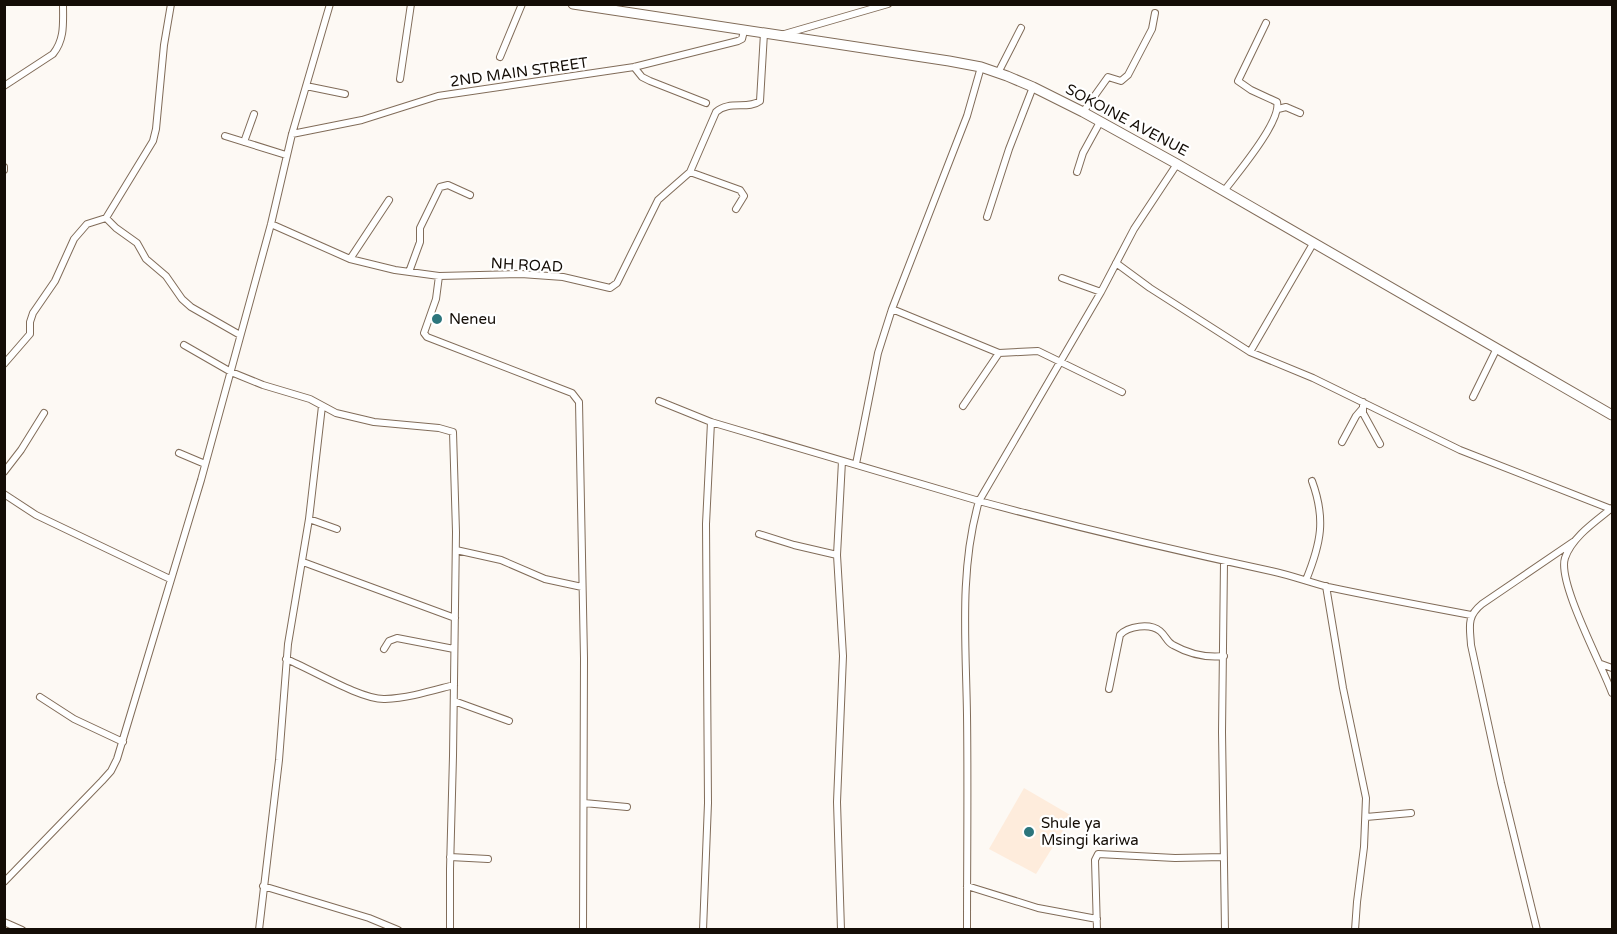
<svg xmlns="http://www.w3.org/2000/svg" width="1617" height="934" font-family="'Varela Round',sans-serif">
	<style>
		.built { fill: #feecdc }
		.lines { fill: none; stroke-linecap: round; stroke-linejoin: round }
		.street-casing { stroke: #816c59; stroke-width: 8 }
		.secondary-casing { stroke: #816c59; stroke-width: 11 }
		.street { stroke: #fff; stroke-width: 6 }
		.secondary { stroke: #fff; stroke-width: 9 }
		.poi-dot { fill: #2c757c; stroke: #fff; stroke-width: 2 }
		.labels { text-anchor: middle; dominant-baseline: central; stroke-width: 4.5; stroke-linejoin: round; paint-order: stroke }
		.street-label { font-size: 15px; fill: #140d06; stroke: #fff }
		.poi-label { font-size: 15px; fill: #140d06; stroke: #fff; text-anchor: start }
	</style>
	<rect width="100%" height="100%" fill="#fdf9f4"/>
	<path class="built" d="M1024,788L1072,816L1036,874L989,849Z"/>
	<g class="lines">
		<g class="street-casing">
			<path id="street" d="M781,35L888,4
				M500,57L522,4
				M634,67L642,77L650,81L706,103
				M998,73L1021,28
				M400,79L411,4
				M4,86L53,54C65,39 63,23 63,4
				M306,86L345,94
				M1278,109L1286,107L1300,113
				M1083,112L1108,77L1121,81L1128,75L1152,29L1155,13
				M292,134L362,120L438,96L634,67L738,41L742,39L744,31
				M225,136L286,155
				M244,142L254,114
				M4,167V170
				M690,172L740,190L744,196L736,209
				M1077,172L1083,153L1100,122
				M1224,191C1236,175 1282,121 1277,102L1251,90L1238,81L1266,23
				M987,217L1009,149L1033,87
				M106,218L116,228L137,243L146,259L166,276L182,299L191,307L240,335
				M271,224L350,259L395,270L439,276L521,274L563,277L610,288L617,283L658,200L690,172L716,112C729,100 748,110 760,101L764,33
				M350,259L389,200
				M1116,263L1150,288L1250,352L1313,378L1460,450L1611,509
				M409,272L420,242V228L440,187L448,185L470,195
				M439,276L436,299L424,333L427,337L572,393L579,402L584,658L583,930
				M1062,278L1101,292
				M892,309L999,353L1038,351L1122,392
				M184,345L231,372L263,385L310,399L336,413L374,422L439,428L453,432L456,532L453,756L450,869V930
				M1250,352L1314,242
				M4,364L30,334V322L33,313L55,281L74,239L87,224L106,218L153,141L156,129L164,45L171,4
				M1473,397L1497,348
				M659,401L711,422L979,501L1101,292L1134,229L1177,164
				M1363,402V413L1380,444
				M963,406L999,353
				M1342,442L1356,416L1362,409
				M179,453L205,464
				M856,464L878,353L892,309L967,116L981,67
				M4,472L21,450L44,413
				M4,494L36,515L170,579
				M1612,508C1596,521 1572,537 1565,558C1557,582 1602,665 1612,693
				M309,519L337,529
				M759,534L794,545L837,555
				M456,550L501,560L545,579L582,587
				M303,562L455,618
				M1224,562L1222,732L1225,930
				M1306,580C1321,543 1326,519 1312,481
				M1326,586L1343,688L1366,798L1364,847L1357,902L1355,930
				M384,649L389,641L397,638L454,649
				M286,659C311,669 361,700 385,699C409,698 431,691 454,685
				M1601,664L1612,668
				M1109,689L1120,635C1128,626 1150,623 1160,631C1166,636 1167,642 1173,645C1189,654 1206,658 1224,656
				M40,697L74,719L123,742
				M454,701L509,721
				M584,803L627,807
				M1366,817L1411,813
				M450,857L488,859
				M4,882L102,781L111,771L117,759L201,480L271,224L292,134L330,4
				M263,886L369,918L398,930
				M967,886L1038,908L1097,919
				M4,922L22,930
				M259,930L279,760L288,644L309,519L322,406
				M703,930L708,803L706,524L711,422
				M841,930L837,802L843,656L837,555L842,461
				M967,930C967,858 968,786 967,715C966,644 959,570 979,501C1076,527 1173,550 1271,571C1290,575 1309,582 1328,587C1375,597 1423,606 1471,615
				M1097,930L1095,860L1098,854L1175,858L1224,857
				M1537,930L1501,783L1471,645C1470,627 1466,617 1482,604L1573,542"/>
		</g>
		<g class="secondary-casing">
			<path id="secondary" d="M573,4L949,61L981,67L1007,76L1033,87L1083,112L1177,164L1612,415"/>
		</g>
		<use href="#street" class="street"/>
		<use href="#secondary" class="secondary"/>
	</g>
	<g class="poi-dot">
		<circle cx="437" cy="319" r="6"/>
		<circle cx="1029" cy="832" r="6"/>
	</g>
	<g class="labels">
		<g class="street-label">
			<text transform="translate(519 72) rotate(-8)">2ND MAIN STREET</text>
			<text transform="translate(1127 120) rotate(28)">SOKOINE AVENUE</text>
			<text transform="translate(527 265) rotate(3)">NH ROAD</text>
		</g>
		<g class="poi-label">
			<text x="449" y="319">Neneu</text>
			<text x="1041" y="823">Shule ya<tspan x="1041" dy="17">Msingi kariwa</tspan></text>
		</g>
	</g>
	<rect width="1617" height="934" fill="none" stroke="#140d06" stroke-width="12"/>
</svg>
